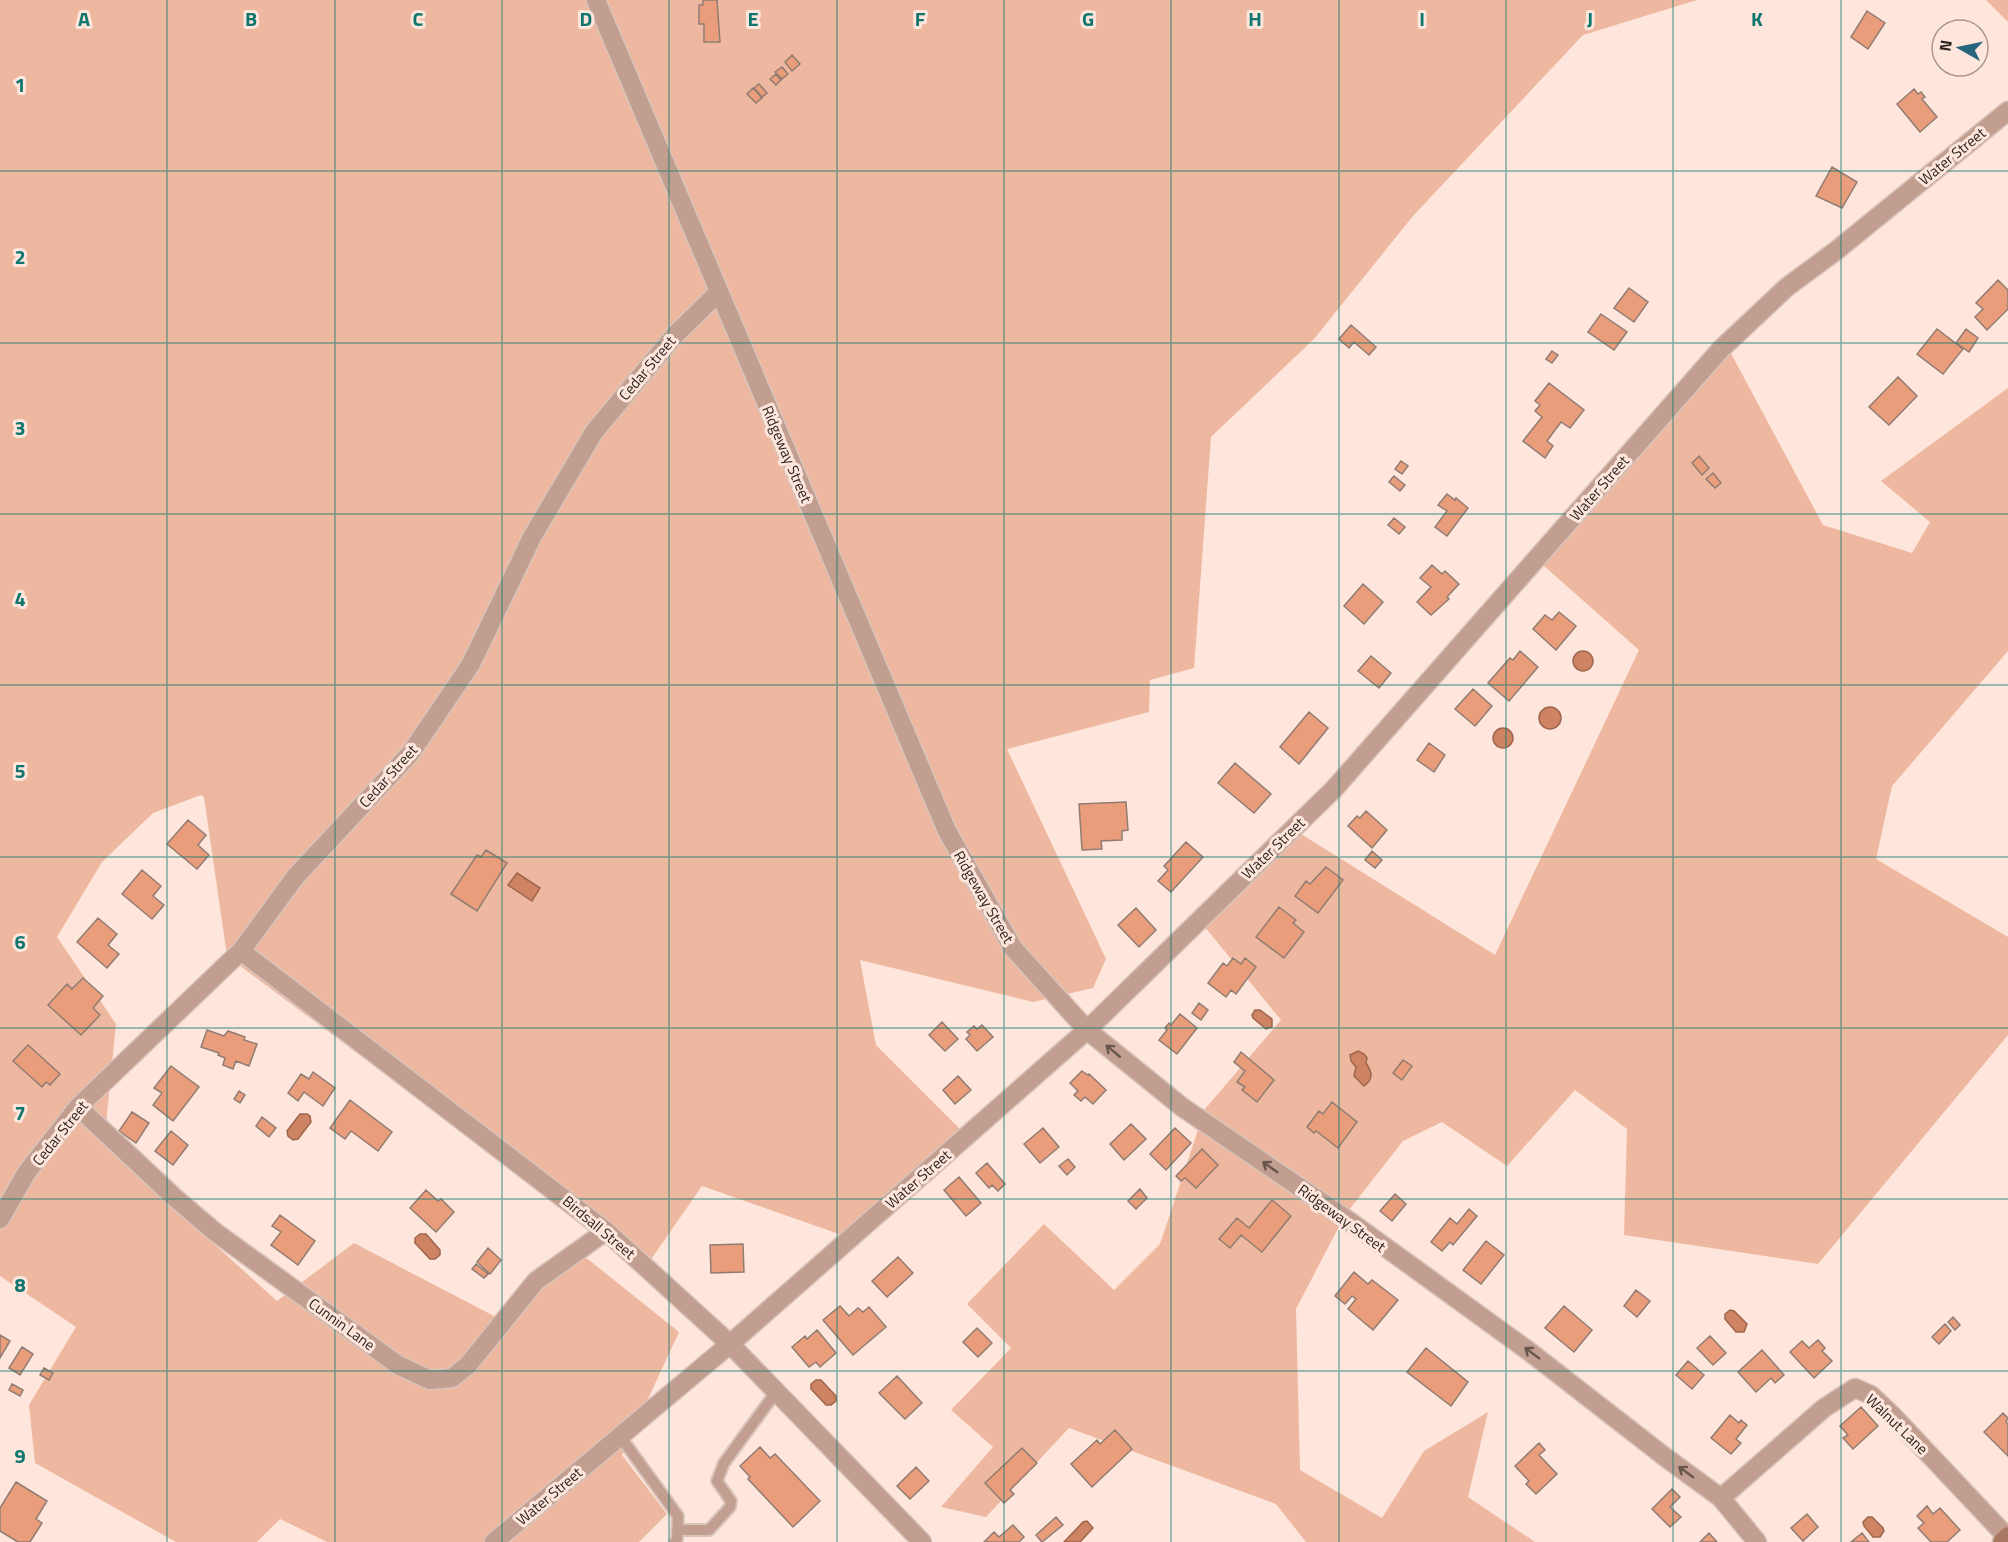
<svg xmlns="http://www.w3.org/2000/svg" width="2008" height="1542" font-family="'Titillium Web',sans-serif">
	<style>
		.green { fill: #eeb8a0 }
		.water { fill: #ce8362; stroke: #9e664e; stroke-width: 1.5 }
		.building { fill: #e99d7b; stroke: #917c73; stroke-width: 1.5 }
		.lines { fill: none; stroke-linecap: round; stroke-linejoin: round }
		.lane-casing { stroke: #d8c3ba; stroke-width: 14 }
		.street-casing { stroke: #d8c3ba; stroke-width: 21 }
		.secondary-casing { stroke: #d8c3ba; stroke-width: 21 }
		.lane { stroke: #c19e8f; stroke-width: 10 }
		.street { stroke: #c19e8f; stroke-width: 18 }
		.secondary { stroke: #a97862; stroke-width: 18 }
		.oneway { stroke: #68554c }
		.grid { fill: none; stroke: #0f766e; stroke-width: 1.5; stroke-opacity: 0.55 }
		.labels { text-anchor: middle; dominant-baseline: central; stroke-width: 6; stroke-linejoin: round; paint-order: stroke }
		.street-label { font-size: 15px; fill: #2d2420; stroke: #fee6dc }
		.grid-label { font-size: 20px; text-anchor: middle; font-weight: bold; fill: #0f766e; stroke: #fee6dc; stroke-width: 6; stroke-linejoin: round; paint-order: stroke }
	</style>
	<rect width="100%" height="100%" fill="#fee6dc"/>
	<path class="green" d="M0,0H1697L1583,35L1413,216L1314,339L1211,437L1194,668L1150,680L1149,712L1007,749L1106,959L1093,988L1033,1002L860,960L876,1045L962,1131L853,1239L702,1186L645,1268L227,956L204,797L201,795L153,813L102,862L57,937L116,1024L104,1144L277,1301L354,1243L494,1316L579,1252L679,1332L622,1455L667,1514L639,1542H327L280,1519L257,1542H176L35,1463L29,1405L76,1327L0,1276Z
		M1986,0H2008V22Z
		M1727,346L1823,525L1912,553L1930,522L1881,481L2008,388V651L1892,786L1876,859L2008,937V1035L1818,1264L1624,1235L1627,1129L1575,1090L1507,1166L1442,1122L1403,1141L1345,1215L1296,1309L1300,1470L1382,1518L1424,1451L1488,1412L1468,1497L1535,1542H1306L1276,1504L1069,1428L986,1517L941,1507L993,1447L951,1410L1011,1348L967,1304L1044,1224L1114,1290L1160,1244L1205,1109L1281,1020L1204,926L1293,829L1495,955L1639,650L1535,558Z"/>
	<path class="water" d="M1573 661a10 10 0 1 1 20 0a10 10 0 1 1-20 0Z
		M1539 718a11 11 0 1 1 22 0a11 11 0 1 1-22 0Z
		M1493 738a10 10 0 1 1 20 0a10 10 0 1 1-20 0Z
		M517,873L540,888L532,901L508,885Z
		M1255,1010H1260L1272,1019V1027L1266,1029L1253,1018L1252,1015Z
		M1358,1051L1364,1054L1367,1058L1366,1063C1372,1072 1374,1079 1364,1086L1354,1076L1356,1067L1351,1061L1350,1055Z
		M300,1114H307L310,1116L311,1122L298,1139L293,1140L288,1136L287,1131Z
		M420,1234H426L440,1250V1255L435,1259H430L415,1243V1238Z
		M1730,1310L1734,1311L1747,1324L1744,1332H1736L1725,1319V1314Z
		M816,1380H821L836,1396V1401L831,1405H826L811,1389V1384Z
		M1868,1517H1872L1883,1528L1884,1531L1880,1537H1873L1864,1526L1863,1522Z
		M1087,1521L1093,1528L1080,1542H1064L1083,1522Z"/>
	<path class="building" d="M703,0H717L720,42H704V24H699V5H703Z
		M1867,11L1885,23L1868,49L1851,37Z
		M792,55L800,64L792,71L785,62Z
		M782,67L788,74L782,79L775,72Z
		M776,74L781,80L776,85L770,79Z
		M759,84L767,93L762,97L754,88Z
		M753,88L762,98L756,103L747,94Z
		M1914,89L1918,94L1921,92L1925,97L1922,99L1937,117L1920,132L1897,104Z
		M1832,167L1857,182L1842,208L1816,196Z
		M1998,280L2008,290V309L1987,330L1975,317L1983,309L1976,303Z
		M1629,288L1648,302L1634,322L1614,308Z
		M1601,314L1627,332L1614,350L1588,332Z
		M1351,325L1376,347L1369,355L1354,342L1349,348L1339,339Z
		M1937,329L1963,349L1943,374L1917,354Z
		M1966,329L1978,338L1969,352L1956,343Z
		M1552,351L1558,355L1552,363L1546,359Z
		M1898,377L1917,396L1889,425L1869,407Z
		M1549,383L1584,410L1570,428L1561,422L1547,441L1553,446L1545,458L1523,441L1542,417L1535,411L1540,405L1535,401Z
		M1699,456L1709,468L1702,475L1692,463Z
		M1401,461L1408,466L1402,474L1395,469Z
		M1713,473L1721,483L1715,488L1706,479Z
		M1394,476L1405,485L1400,491L1389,482Z
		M1447,494L1455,500L1456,498L1468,508L1447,536L1435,527L1447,511L1438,505Z
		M1394,518L1405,527L1399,534L1388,525Z
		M1432,565L1442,574L1445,571L1459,584L1447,597L1449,599L1431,615L1417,602L1431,587L1420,578Z
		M1363,584L1383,602L1364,624L1344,606Z
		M1559,612L1576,626L1556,650L1533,629L1545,615L1552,620Z
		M1520,651L1538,667L1509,701L1488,683L1510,658L1513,660Z
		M1371,656L1391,673L1379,688L1358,671Z
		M1473,689L1492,706L1475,726L1455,709Z
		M1309,712L1328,728L1299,764L1280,747Z
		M1429,743L1445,755L1434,772L1417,760Z
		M1235,763L1271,794L1254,813L1218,783Z
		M1126,802L1128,830L1122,831V840L1101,841L1102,849L1082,850L1079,804Z
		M1366,811L1387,830L1372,848L1348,826L1357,816L1360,818Z
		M188,820L206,835L198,845L209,855L197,869L167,844Z
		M1186,842L1203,857L1171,892L1158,881L1168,870L1164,866Z
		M486,850L507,863L477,911L451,894L477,855L481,857Z
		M1372,851L1382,860L1375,868L1365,860Z
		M1326,867L1343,880L1318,913L1295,896L1306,881L1310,884Z
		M142,870L161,886L153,896L164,905L152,919L122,894Z
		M1279,907L1296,920L1293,923L1304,932L1284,958L1256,937Z
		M1136,908L1156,930L1139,947L1118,925Z
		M98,918L117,934L108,945L119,954L107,968L77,942Z
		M1233,958L1241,964L1245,958L1256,967L1236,994L1231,990L1226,997L1208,983L1223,963L1227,966Z
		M83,978L103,996L93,1008L100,1015L81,1035L48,1005L67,984L72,989Z
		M1199,1003L1208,1010L1201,1020L1192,1013Z
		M1180,1014L1197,1028L1177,1054L1159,1040L1167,1030L1165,1028L1169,1023L1171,1025Z
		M942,1022L958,1039L945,1051L929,1035Z
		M982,1025L993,1037L977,1051L966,1039L970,1035L967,1032L974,1026L977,1029Z
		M207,1030L224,1036L228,1031L245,1037L244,1040L257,1044L249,1066L236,1061L233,1069L223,1065L225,1058L218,1055L219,1053L201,1047Z
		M28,1045L60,1074L50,1085L46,1082L42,1087L13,1061Z
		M1241,1052L1274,1080L1257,1102L1242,1090L1245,1087L1237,1082L1245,1071L1234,1062Z
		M1403,1060L1412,1066L1402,1080L1393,1073Z
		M171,1066L199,1087L173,1121L153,1105L162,1093L154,1088Z
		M1082,1071L1088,1075L1089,1074L1106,1090L1093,1104L1085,1097L1081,1101L1074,1095L1078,1091L1070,1083Z
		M313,1072L335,1088L323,1106L304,1092L298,1101L288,1093L301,1074L309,1079Z
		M958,1076L971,1090L955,1104L943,1090Z
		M239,1091L245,1095L240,1103L234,1099Z
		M350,1100L392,1132L378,1151L351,1131L345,1139L330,1128Z
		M1332,1102L1357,1122L1338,1148L1316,1131L1314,1133L1307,1127L1319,1111L1323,1114Z
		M132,1112L149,1123L136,1143L119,1131Z
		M262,1117L276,1128L269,1137L256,1126Z
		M1131,1124L1146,1139L1124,1160L1110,1144Z
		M1043,1128L1059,1147L1040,1163L1024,1144Z
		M1175,1128L1191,1143L1166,1170L1150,1154Z
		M171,1131L188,1145L173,1165L155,1151Z
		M1202,1149L1218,1165L1196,1188L1185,1178L1181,1181L1176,1176Z
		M1068,1159L1075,1167L1067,1175L1059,1166Z
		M987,1163L1005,1184L998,1191L992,1185L989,1188L976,1173Z
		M959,1177L981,1203L966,1216L944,1190Z
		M1140,1189L1147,1198L1136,1209L1128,1201Z
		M426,1190L438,1201L441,1199L454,1212L436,1232L410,1208Z
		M1395,1194L1406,1204L1392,1221L1380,1211Z
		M1272,1200L1291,1216L1262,1252L1241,1235L1230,1248L1219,1239L1237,1218L1249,1228Z
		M1469,1209L1477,1216L1453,1245L1450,1242L1442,1251L1431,1242L1450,1218L1457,1224Z
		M280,1215L315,1241L298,1265L271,1245L281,1232L272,1226Z
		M1486,1241L1504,1255L1481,1284L1463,1270Z
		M743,1244L744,1272L711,1273L710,1245Z
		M488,1248L501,1260L490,1274L477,1262Z
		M898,1257L913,1273L887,1297L872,1281Z
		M476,1264L488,1274L484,1278L472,1269Z
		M1354,1272L1368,1284L1372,1280L1398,1300L1373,1330L1348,1309L1356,1299L1352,1296L1345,1304L1335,1296Z
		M1636,1290L1650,1301L1637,1317L1624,1306Z
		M840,1306L849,1316L858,1308L863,1312L869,1307L886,1327L853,1355L823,1320Z
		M1564,1306L1592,1330L1574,1352L1545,1328Z
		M1953,1317L1960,1325L1955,1330L1948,1322Z
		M1945,1324L1951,1331L1939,1344L1932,1337Z
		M977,1328L992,1343L978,1357L963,1342Z
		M817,1330L836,1353L820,1367L816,1362L809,1367L792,1347L805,1336L807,1339Z
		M0,1335L10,1341L0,1358Z
		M1710,1336L1726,1353L1713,1365L1697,1348Z
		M1818,1340L1825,1348L1822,1351L1832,1361L1814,1378L1790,1352L1802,1341L1809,1348Z
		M22,1347L33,1354L20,1375L9,1368Z
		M1426,1348L1468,1382L1451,1406L1407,1372Z
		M1762,1350L1784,1375L1775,1383L1771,1378L1756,1392L1738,1372Z
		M1688,1361L1704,1375L1692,1389L1676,1375Z
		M44,1368L53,1373L49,1380L40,1375Z
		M897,1376L922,1403L905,1419L879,1393Z
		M12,1384L23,1390L20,1396L9,1390Z
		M1861,1407L1878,1426L1853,1449L1843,1438L1848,1435L1840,1426Z
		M2003,1413L2008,1418L2006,1422L2008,1424V1456L1984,1432Z
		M1730,1415L1739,1423L1741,1420L1747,1425L1736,1439L1741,1443L1731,1454L1711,1438Z
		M1115,1430L1132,1449L1092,1487L1071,1464L1097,1440L1100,1444Z
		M1539,1443L1545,1450L1539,1455L1557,1474L1536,1494L1526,1484L1529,1481L1515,1466Z
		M760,1447L770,1458L775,1454L820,1501L793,1527L748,1479L750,1477L740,1466Z
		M1022,1448L1037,1463L1010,1490L1014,1494L1004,1503L985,1483Z
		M916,1467L929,1481L910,1499L897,1486Z
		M16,1482L47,1501L36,1519L42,1523L30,1542H18L0,1531V1508Z
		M1672,1489L1680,1497L1670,1507L1681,1517L1670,1527L1652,1509Z
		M1927,1506L1933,1514L1940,1508L1960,1530L1947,1542H1931L1918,1528L1924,1523L1917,1516Z
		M1807,1514L1818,1527L1803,1541L1791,1528Z
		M1056,1517L1063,1525L1042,1542L1036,1535Z
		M1013,1525L1024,1537L1019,1542H984L994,1532L999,1537Z
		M1709,1533L1717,1542H1700Z
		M1862,1533L1869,1542H1851Z"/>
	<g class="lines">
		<g class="lane-casing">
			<path id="lane" d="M620,1436L678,1516L677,1540L675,1542
				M677,1530H709L730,1507L731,1501L717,1481L724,1463L776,1392"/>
		</g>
		<g class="street-casing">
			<path id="street" d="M596,0L947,831L1013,948L1087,1030L1182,1107L1352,1223L1530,1352L1665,1457L1721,1498L1757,1542
				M241,951L606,1231L730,1344L922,1542
				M78,1107L174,1197L215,1232L398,1365L430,1380L452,1378L468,1365L536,1281L606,1231
				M0,1219L27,1172L78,1107L241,951L296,876L410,754L471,664L532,537L594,432L675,335L719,292
				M1721,1498L1824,1408L1855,1388L1871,1395L1892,1415L2007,1537
				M494,1542L730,1344L1087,1030L1334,789L1721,349L1787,287L1837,250L2008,111"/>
		</g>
		<g class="secondary-casing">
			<path id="secondary" d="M2002,1542L2008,1536"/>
		</g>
		<use href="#lane" class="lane"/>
		<use href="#street" class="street"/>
		<use href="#secondary" class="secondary"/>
	</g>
	<defs><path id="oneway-shaft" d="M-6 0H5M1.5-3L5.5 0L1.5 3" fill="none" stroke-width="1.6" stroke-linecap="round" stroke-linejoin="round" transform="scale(1.5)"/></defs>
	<g class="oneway">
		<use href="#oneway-shaft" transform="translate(1113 1051) rotate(-140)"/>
		<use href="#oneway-shaft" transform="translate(1270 1167) rotate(-145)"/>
		<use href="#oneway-shaft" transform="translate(1532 1353) rotate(-143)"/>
		<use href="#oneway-shaft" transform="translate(1686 1472) rotate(-144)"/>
	</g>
	<path class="grid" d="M167,0V1542M335,0V1542M502,0V1542M669,0V1542M837,0V1542M1004,0V1542M1171,0V1542M1339,0V1542M1506,0V1542M1673,0V1542M1841,0V1542M0,171H2008M0,343H2008M0,514H2008M0,685H2008M0,857H2008M0,1028H2008M0,1199H2008M0,1371H2008"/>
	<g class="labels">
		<g class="street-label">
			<text transform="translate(1952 156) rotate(-39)">Water Street</text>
			<text transform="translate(647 368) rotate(-50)">Cedar Street</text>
			<text transform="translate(787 454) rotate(67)">Ridgeway Street</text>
			<text transform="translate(1599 488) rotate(-49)">Water Street</text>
			<text transform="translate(388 776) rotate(-48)">Cedar Street</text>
			<text transform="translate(1273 848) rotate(-44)">Water Street</text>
			<text transform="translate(984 897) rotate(60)">Ridgeway Street</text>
			<text transform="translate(60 1133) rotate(-51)">Cedar Street</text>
			<text transform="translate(918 1179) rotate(-41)">Water Street</text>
			<text transform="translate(1342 1218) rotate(36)">Ridgeway Street</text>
			<text transform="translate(599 1227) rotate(40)">Birdsall Street</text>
			<text transform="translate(342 1324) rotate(36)">Cunnin Lane</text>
			<text transform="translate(1897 1424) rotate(44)">Walnut Lane</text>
			<text transform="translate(549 1496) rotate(-40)">Water Street</text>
		</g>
	</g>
	<g class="grid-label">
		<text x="84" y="26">A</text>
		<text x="251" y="26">B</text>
		<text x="418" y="26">C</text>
		<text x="586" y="26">D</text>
		<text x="753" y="26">E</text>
		<text x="920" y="26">F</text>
		<text x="1088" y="26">G</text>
		<text x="1255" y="26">H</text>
		<text x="1422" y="26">I</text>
		<text x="1590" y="26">J</text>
		<text x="1757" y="26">K</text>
		<text x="20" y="92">1</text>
		<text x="20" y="264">2</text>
		<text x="20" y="435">3</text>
		<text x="20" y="606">4</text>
		<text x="20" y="778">5</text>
		<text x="20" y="949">6</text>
		<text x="20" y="1120">7</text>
		<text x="20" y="1292">8</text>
		<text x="20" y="1463">9</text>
	</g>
	<g transform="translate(1960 48) rotate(279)"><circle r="28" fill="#fee6dc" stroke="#aa9891" stroke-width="1.5"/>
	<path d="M0-4.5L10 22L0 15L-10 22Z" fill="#26657b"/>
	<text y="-9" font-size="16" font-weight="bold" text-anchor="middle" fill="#2d2420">N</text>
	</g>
</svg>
